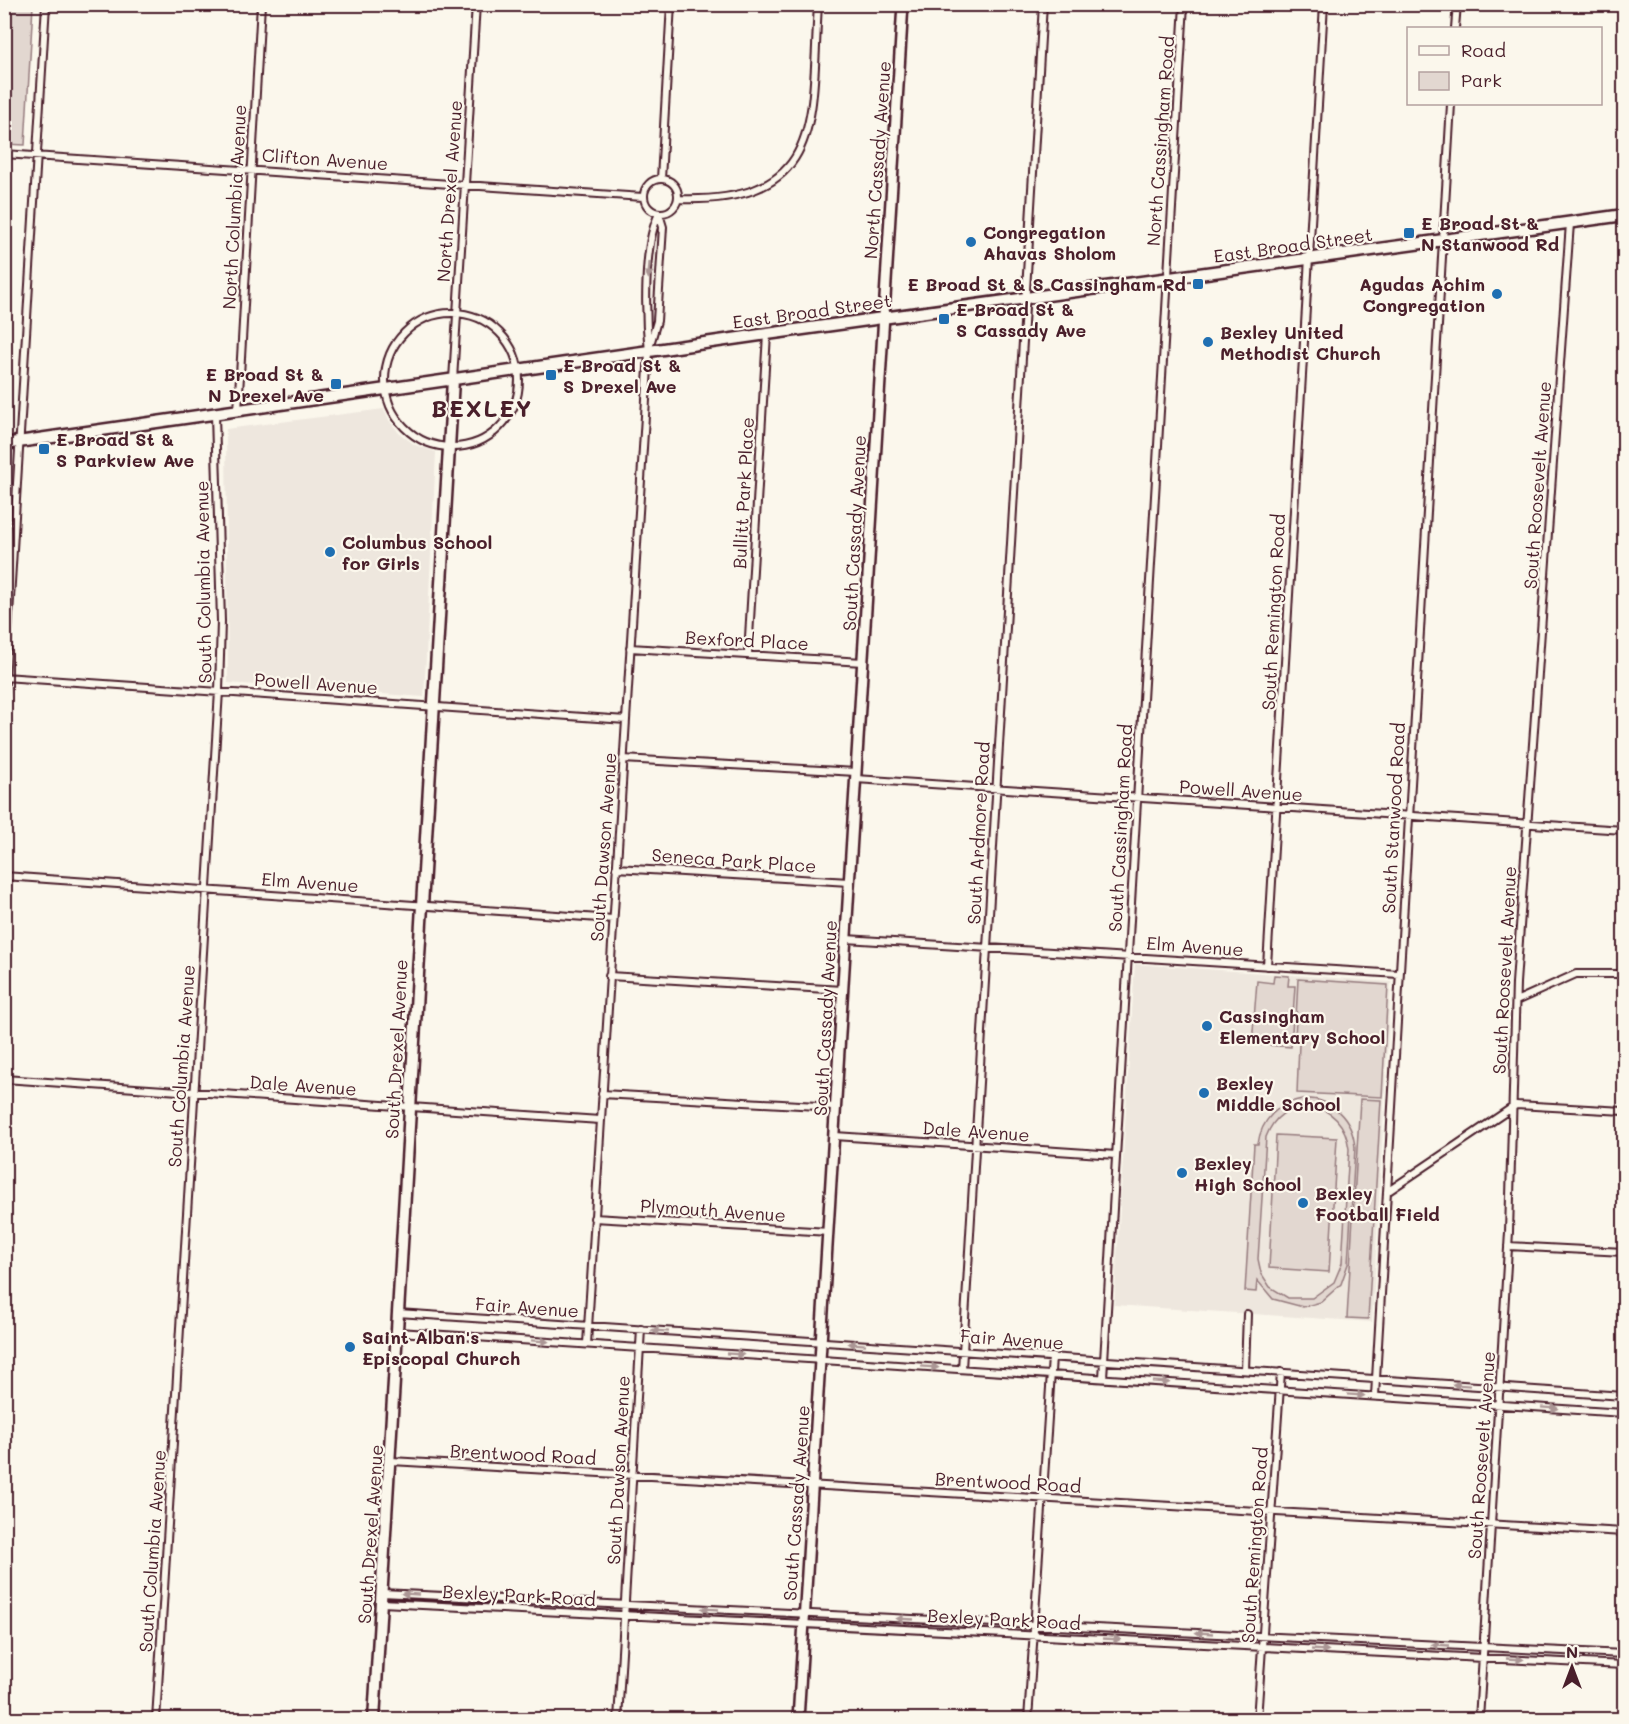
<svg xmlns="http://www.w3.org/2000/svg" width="1629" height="1724" font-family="Mali,sans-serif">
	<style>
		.built { fill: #eee7de }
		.green { fill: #e2d7d0; stroke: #967b7e; stroke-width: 1.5; fill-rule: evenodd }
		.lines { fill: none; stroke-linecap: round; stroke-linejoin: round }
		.street-casing { stroke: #4a1f2b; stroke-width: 10 }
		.secondary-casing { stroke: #4a1f2b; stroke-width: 14 }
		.primary-casing { stroke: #4a1f2b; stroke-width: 15 }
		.street { stroke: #fbf7ec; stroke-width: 6 }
		.secondary { stroke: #fbf7ec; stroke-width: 9 }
		.primary { stroke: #fbf7ec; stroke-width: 10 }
		.oneway { fill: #ab9695 }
		.poi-dot { fill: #1f6fb2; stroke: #fbf7ec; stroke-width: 2 }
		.labels { text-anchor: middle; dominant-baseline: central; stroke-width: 4.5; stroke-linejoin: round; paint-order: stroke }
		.street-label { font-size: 18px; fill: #4a1f2b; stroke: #fbf7ec }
		.poi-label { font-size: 18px; font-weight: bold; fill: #4a1f2b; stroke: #fbf7ec; text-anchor: start }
		.district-label { font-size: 24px; font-weight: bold; letter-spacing: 1.5px; fill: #4a1f2b; stroke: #fbf7ec }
	</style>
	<rect width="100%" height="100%" fill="#fbf7ec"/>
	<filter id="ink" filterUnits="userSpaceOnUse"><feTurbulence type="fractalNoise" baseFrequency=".0167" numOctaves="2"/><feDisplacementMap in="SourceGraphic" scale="12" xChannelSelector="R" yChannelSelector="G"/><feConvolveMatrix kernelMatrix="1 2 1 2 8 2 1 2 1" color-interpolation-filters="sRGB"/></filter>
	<g filter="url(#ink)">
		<path class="built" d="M384,409L389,420L399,433L415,445L436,452L424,697L228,683L226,429Z
			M1135,964L1391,982L1372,1322L1114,1305Z"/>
		<path class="green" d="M4,5H33L25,145L5,144Z
			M1274,975L1289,976L1288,986H1295L1291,1047L1252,1044L1257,981L1273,983Z
			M1298,979L1388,985L1382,1097L1297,1093L1299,1044L1295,1038Z
			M1302,1099C1331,1097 1353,1119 1355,1148L1348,1264L1341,1284L1321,1302L1303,1307L1273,1299L1257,1280L1256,1292L1245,1291L1254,1144H1258C1261,1120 1278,1103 1302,1099ZM1309,1106C1333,1110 1346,1125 1349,1149L1342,1263L1334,1282L1312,1298H1288L1270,1287L1261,1273L1258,1259L1266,1137C1274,1116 1287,1108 1309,1106Z
			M1360,1099L1381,1100L1368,1319L1347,1318Z
			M1276,1135L1337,1138L1329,1272L1269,1268Z"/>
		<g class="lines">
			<g class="street-casing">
				<path id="street" d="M1455,28L1457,4
					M4,154L643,197
					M644 196a17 17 0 1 1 34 0a17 17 0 1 1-34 0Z
					M661,179L671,4
					M678,199C826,204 811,119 818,4
					M385 380a67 67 0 1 1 134 0a67 67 0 1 1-134 0Z
					M649,348L657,321L663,227L659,214
					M453,380L476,4
					M238,411L261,4
					M630,648L863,662
					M748,654L767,334
					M4,677L626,720
					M4,698L46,4
					M623,759L856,772
					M856,779L1624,830
					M616,868L849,882
					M4,876L613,919
					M846,939L1399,974
					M1267,966L1324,4
					M609,976L843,990
					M1516,1001L1576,974H1624
					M4,1079L600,1120
					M602,1094L836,1107
					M835,1136L1116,1155
					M1387,1192L1516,1105L1624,1111
					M594,1218L829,1232
					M1508,1246L1624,1252
					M398,1313L1624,1396
					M398,1332L1624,1413
					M587,1344L649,352C645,317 643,244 659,214
					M962,1369L1043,4
					M1245,1370L1247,1314
					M1103,1378L1184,4
					M1375,1396L1451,104
					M391,1461L1624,1532
					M382,1593L1624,1654
					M382,1603L1624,1665
					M156,1720L219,691L221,621L215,415
					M618,1720L641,1329
					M1028,1720L1052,1357
					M1257,1720L1281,1372
					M1479,1720L1509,1232L1516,983L1570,223"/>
			</g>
			<g class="secondary-casing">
				<path id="secondary" d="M798,1720L903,4"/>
			</g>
			<g class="primary-casing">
				<path id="primary" d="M4,444L767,334L1624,215
					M374,1720L453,380"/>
			</g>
			<use href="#street" class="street"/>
			<use href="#secondary" class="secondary"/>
			<use href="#primary" class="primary"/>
		</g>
		<defs><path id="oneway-solid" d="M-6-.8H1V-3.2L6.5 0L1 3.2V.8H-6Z" transform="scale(1.5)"/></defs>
		<g class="oneway">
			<use href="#oneway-solid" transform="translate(649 270) rotate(94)"/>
			<use href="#oneway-solid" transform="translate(660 1331) rotate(-176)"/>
			<use href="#oneway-solid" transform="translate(540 1341) rotate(4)"/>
			<use href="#oneway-solid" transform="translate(857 1344) rotate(-176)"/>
			<use href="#oneway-solid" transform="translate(735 1354) rotate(4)"/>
			<use href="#oneway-solid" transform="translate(930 1367) rotate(4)"/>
			<use href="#oneway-solid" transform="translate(1161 1382) rotate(4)"/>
			<use href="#oneway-solid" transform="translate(1461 1385) rotate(-176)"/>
			<use href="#oneway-solid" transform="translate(1356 1395) rotate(4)"/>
			<use href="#oneway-solid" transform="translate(1550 1408) rotate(4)"/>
			<use href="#oneway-solid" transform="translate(410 1594) rotate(-177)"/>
			<use href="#oneway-solid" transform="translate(710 1609) rotate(-177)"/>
			<use href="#oneway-solid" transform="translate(905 1619) rotate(-177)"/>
			<use href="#oneway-solid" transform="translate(1204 1633) rotate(-177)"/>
			<use href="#oneway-solid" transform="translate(1112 1639) rotate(3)"/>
			<use href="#oneway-solid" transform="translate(1440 1645) rotate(-177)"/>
			<use href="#oneway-solid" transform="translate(1320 1650) rotate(3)"/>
			<use href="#oneway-solid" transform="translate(1515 1659) rotate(3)"/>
		</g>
	</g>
	<g class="poi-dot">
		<rect x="1403" y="227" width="12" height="12" rx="3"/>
		<circle cx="971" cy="242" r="6"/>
		<rect x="1192" y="278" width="12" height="12" rx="3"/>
		<circle cx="1497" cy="294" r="6"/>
		<rect x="938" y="313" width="12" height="12" rx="3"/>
		<circle cx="1208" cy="342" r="6"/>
		<rect x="545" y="369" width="12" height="12" rx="3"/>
		<rect x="330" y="378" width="12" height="12" rx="3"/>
		<rect x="38" y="443" width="12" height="12" rx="3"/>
		<circle cx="330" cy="552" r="6"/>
		<circle cx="1207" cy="1026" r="6"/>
		<circle cx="1204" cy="1093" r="6"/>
		<circle cx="1182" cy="1173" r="6"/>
		<circle cx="1303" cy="1203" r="6"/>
		<circle cx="350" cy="1347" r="6"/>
	</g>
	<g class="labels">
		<g class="street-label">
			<text transform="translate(1160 141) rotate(-86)">North Cassingham Road</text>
			<text transform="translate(325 159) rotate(4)">Clifton Avenue</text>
			<text transform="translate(877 160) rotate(-86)">North Cassady Avenue</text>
			<text transform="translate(449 191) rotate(-86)">North Drexel Avenue</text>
			<text transform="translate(234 207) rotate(-87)">North Columbia Avenue</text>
			<text transform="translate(1293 245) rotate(-8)">East Broad Street</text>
			<text transform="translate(812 311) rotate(-8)">East Broad Street</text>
			<text transform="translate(1537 485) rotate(-86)">South Roosevelt Avenue</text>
			<text transform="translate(743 493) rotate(-87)">Bullitt Park Place</text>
			<text transform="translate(854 533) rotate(-87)">South Cassady Avenue</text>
			<text transform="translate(203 582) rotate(-91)">South Columbia Avenue</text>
			<text transform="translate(1273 612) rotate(-87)">South Remington Road</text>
			<text transform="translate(747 640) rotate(3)">Bexford Place</text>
			<text transform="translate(316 683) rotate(4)">Powell Avenue</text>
			<text transform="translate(1241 790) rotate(4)">Powell Avenue</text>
			<text transform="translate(1393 818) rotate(-87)">South Stanwood Road</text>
			<text transform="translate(1120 828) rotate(-87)">South Cassingham Road</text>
			<text transform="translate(978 833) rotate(-87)">South Ardmore Road</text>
			<text transform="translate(603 847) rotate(-86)">South Dawson Avenue</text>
			<text transform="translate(734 860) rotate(4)">Seneca Park Place</text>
			<text transform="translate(310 882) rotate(4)">Elm Avenue</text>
			<text transform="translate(1195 946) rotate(4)">Elm Avenue</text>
			<text transform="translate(1504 970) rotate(-87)">South Roosevelt Avenue</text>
			<text transform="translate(825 1018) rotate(-87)">South Cassady Avenue</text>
			<text transform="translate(396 1049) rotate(-87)">South Drexel Avenue</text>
			<text transform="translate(181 1066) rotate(-86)">South Columbia Avenue</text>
			<text transform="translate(303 1085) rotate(4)">Dale Avenue</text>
			<text transform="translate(976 1131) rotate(4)">Dale Avenue</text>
			<text transform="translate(713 1210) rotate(4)">Plymouth Avenue</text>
			<text transform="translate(527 1307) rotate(4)">Fair Avenue</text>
			<text transform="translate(1012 1339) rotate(4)">Fair Avenue</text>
			<text transform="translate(523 1454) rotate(3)">Brentwood Road</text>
			<text transform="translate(1481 1455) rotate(-86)">South Roosevelt Avenue</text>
			<text transform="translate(618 1470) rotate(-87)">South Dawson Avenue</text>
			<text transform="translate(1008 1482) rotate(3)">Brentwood Road</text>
			<text transform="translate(796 1503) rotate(-86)">South Cassady Avenue</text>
			<text transform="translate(370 1534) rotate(-86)">South Drexel Avenue</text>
			<text transform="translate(1254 1545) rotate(-86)">South Remington Road</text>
			<text transform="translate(152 1551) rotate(-86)">South Columbia Avenue</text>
			<text transform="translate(519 1595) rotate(3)">Bexley Park Road</text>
			<text transform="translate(1004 1619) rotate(3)">Bexley Park Road</text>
		</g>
		<g class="poi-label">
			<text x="1421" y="223">E Broad St &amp;<tspan x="1421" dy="21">N Stanwood Rd</tspan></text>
			<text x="983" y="232">Congregation<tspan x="983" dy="21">Ahavas Sholom</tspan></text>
			<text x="1186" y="284" text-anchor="end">E Broad St &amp; S Cassingham Rd</text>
			<text x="1485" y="284" text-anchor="end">Agudas Achim<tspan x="1485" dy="21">Congregation</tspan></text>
			<text x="956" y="309">E Broad St &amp;<tspan x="956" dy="21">S Cassady Ave</tspan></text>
			<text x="1220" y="332">Bexley United<tspan x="1220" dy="21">Methodist Church</tspan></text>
			<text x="563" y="365">E Broad St &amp;<tspan x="563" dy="21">S Drexel Ave</tspan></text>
			<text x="324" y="374" text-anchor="end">E Broad St &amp;<tspan x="324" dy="21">N Drexel Ave</tspan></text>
			<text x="56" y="439">E Broad St &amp;<tspan x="56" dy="21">S Parkview Ave</tspan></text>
			<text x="342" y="542">Columbus School<tspan x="342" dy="21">for Girls</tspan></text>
			<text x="1219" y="1016">Cassingham<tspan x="1219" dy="21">Elementary School</tspan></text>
			<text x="1216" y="1083">Bexley<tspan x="1216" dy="21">Middle School</tspan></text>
			<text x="1194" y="1163">Bexley<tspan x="1194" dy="21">High School</tspan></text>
			<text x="1315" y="1193">Bexley<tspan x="1315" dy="21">Football Field</tspan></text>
			<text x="362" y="1337">Saint Alban's<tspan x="362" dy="21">Episcopal Church</tspan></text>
		</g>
		<g class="district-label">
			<text x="482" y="407">BEXLEY</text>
		</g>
	</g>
	<rect width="1629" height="1724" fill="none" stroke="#fbf7ec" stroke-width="24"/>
	<rect x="12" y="12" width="1605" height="1700" fill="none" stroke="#4a1f2b" stroke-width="2" filter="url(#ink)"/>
	<rect x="1407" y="27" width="195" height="78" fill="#fbf7ec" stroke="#b4a19f" stroke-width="1.5"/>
	<rect x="1419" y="46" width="30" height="9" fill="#fbf7ec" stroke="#b4a19f" stroke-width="1.5"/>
	<text x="1461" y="57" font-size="18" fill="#4a1f2b">Road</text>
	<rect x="1419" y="72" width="30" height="18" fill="#e2d7d0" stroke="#b4a19f" stroke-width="1.5"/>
	<text x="1461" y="87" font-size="18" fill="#4a1f2b">Park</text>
	<g transform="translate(1572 1667)" stroke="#fbf7ec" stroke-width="4.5" paint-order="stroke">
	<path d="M0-4.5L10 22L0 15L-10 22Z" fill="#4a1f2b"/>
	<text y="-9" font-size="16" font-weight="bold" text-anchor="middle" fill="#4a1f2b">N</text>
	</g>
</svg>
